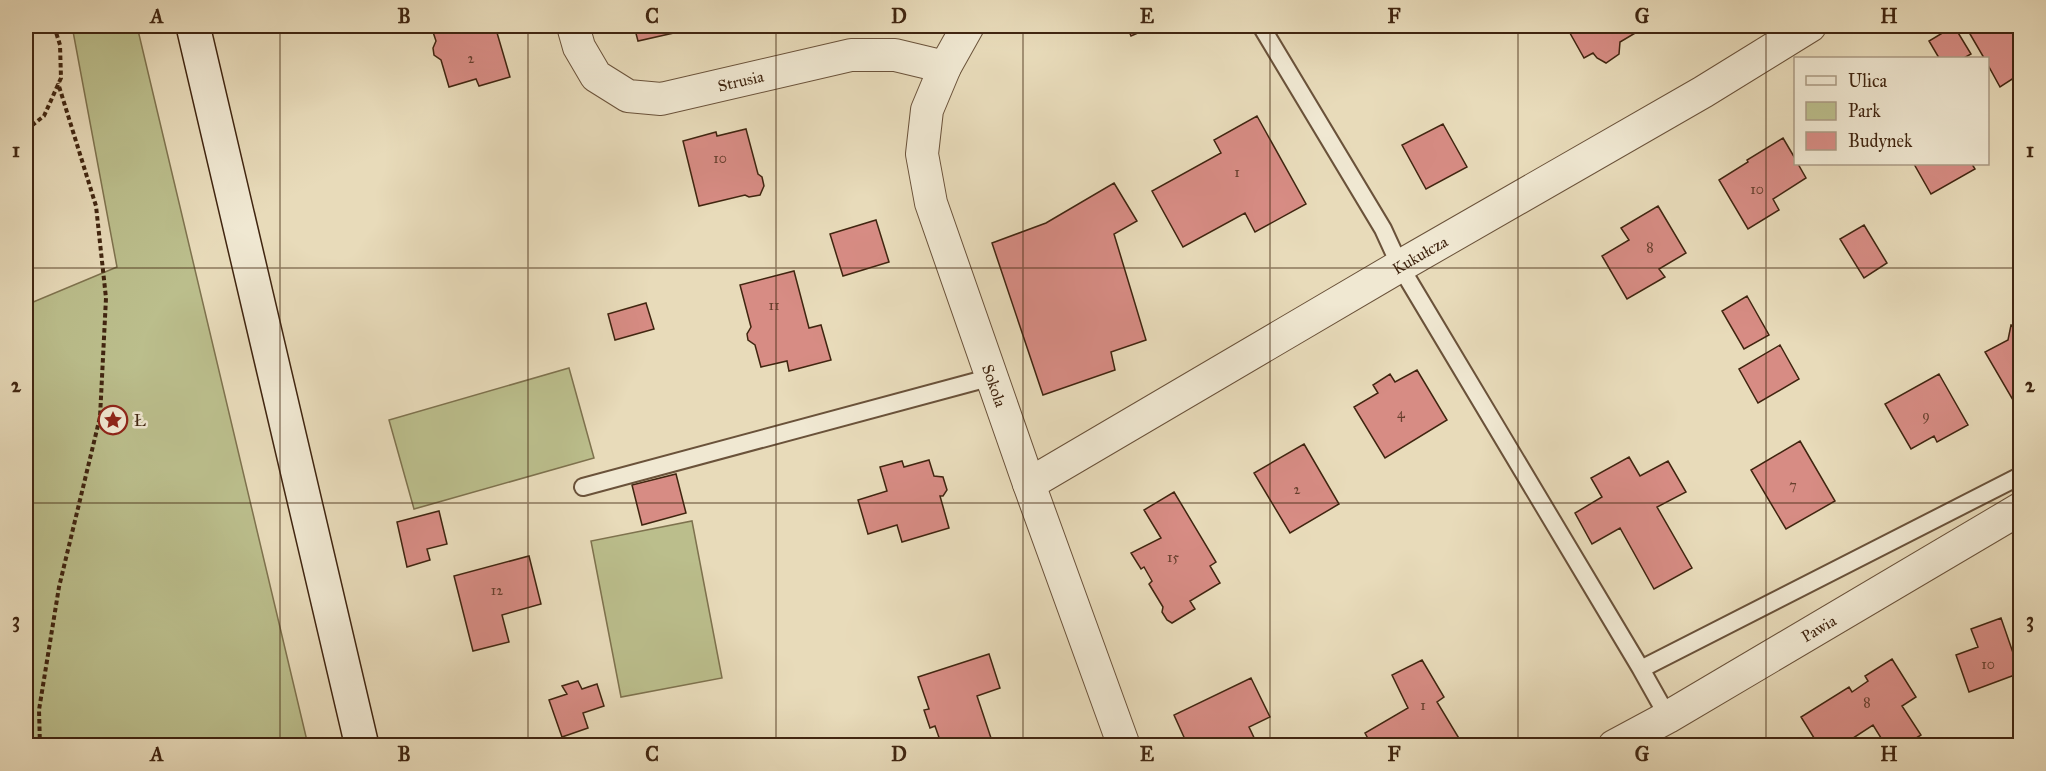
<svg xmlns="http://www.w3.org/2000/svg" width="2046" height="771" font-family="'IM FELL Great Primer',serif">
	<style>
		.green { fill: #bbbe8c; stroke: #7e724e; stroke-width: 1.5 }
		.building { fill: #d78c84; stroke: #402510; stroke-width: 1.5 }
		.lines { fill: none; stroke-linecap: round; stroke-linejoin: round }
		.lane-casing { stroke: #6a523a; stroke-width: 20 }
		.street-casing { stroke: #6a523a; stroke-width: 34 }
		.secondary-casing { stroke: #402510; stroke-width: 36 }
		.path { stroke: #402510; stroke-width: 4; stroke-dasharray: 4.5 3; stroke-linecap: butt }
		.lane { stroke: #f0e8d2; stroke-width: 16 }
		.street { stroke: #f0e8d2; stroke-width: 32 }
		.secondary { stroke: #f0e8d2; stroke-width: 33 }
		.grid { fill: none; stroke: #402510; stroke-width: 1.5; stroke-opacity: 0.55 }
		.labels { text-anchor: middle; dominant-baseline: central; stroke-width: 5; stroke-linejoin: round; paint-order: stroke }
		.number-label { font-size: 14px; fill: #663f2d }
		.street-label { font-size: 16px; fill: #402510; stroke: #f0e8d2 }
		.poi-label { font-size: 16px; fill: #402510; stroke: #f0e8d2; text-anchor: start }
		.neatline { fill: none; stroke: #402510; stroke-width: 2 }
		.grid-label { font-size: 20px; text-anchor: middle; font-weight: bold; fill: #402510 }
	</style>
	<rect width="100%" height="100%" fill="#e8dbba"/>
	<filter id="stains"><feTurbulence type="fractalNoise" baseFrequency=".00333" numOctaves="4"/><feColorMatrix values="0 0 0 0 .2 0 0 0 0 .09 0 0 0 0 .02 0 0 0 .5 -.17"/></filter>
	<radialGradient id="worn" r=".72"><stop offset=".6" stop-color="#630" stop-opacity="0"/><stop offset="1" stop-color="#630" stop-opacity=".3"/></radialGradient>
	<path class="green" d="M72,26H137L308,745H26V305L117,267Z
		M569,368L594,458L414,509L389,420Z
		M692,521L722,678L621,697L591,541Z"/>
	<path class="building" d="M431,26H495L510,77L479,86L476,79L449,87L441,60L434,55L433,48L436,41Z
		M634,26H695L696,28L638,41Z
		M1127,26H1154L1131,36Z
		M1566,26H1633L1637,32L1620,42L1619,54L1606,63L1597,58L1593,53L1584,58Z
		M1954,26L1971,54L1964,58H1939L1929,41Z
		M1985,26H2020V74L2000,87L1988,65V58H1984L1970,34Z
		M1257,116L1306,204L1255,232L1245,213L1183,247L1152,191L1221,153L1214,140Z
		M1443,124L1467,167L1426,189L1402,145Z
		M746,129L758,174L762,177L764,186L760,195L749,197L745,195L699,206L683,141L716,132L717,136Z
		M1783,138L1796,160V164H1798L1806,178L1773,199L1779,210L1748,229L1719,180L1748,162L1747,160Z
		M1914,164H1972L1975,169L1931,194Z
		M1114,183L1137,221L1114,234L1146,340L1111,352L1115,370L1043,395L992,243L1046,223Z
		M1658,206L1686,253L1659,269L1665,277L1627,299L1602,256L1629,240L1621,228Z
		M876,220L889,262L843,276L830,234Z
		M1864,225L1887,263L1864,278L1840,239Z
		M794,271L809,328L821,325L831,360L789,371L787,361L761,367L755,345L748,340L747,334L751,327L740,285Z
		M1747,296L1769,335L1744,349L1722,311Z
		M646,303L654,329L615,340L608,314Z
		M2011,325L2020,328V405L2017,407L1985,352L2008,340Z
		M1780,345L1799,379L1758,403L1739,369Z
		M1417,370L1447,420L1385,458L1354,407L1378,393L1373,385L1390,374L1395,382Z
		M1939,374L1968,425L1937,442L1934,436L1911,449L1885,404Z
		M1800,441L1835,501L1786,529L1751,470Z
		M1304,444L1339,504L1290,533L1254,473Z
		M1629,457L1640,476L1668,461L1686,492L1657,507L1692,568L1654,589L1620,528L1592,544L1575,513L1602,497L1591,478Z
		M929,460L934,476L943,477L947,490L943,496H940L949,528L902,542L897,525L868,534L858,500L887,491L880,467L902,461L904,467Z
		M676,474L686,513L642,525L632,485Z
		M1174,492L1216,562L1210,566L1220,583L1190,601L1195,609L1172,623L1167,620L1162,612L1163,607L1149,584L1152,581L1144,567L1141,569L1131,553L1161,538L1144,510Z
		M439,511L447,544L427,549L430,560L407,567L397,522Z
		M529,556L541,604L502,615L509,642L473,651L454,576Z
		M2001,618L2020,673L1969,692L1956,655L1978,647L1971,629Z
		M989,654L1000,688L977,696L992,741L980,746H942L935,726L930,728L924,710L929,709L918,677Z
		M1892,659L1916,697L1902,706L1921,735L1904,746H1886L1873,725L1841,746H1819L1801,717L1849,687L1852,692L1868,681L1865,676Z
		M1422,660L1444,697L1437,702L1460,740L1450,746H1372L1365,733L1408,708L1392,675Z
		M1251,678L1270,717L1249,727L1258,746H1188L1174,715Z
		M578,681L582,689L597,684L604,706L583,713L588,728L562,737L549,700L567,694L562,686Z
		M1748,738L1751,746H1732Z"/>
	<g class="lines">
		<g class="lane-casing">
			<path id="lane" d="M1261,26L1383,229L1400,266L1641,669L1668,717
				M583,487L992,377
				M1641,669L2020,476"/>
		</g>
		<g class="street-casing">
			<g id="street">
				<path id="s1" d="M573,26L579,47L596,76L628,96L661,99L851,55H895L945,67"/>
				<path id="s2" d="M968,26L945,67L927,110L922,154L931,203L1029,484L1124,746"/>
				<path id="s3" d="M1029,484L1400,266L1703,92L1810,26"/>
				<path id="s4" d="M1614,746L1668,717L2020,509"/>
			</g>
		</g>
		<g class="secondary-casing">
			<path id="secondary" d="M193,26L362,746"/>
		</g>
		<path class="path" d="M26,130L44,116L61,78L60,45L54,26
			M40,746L39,710L59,587L100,417L106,298L96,206L58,83"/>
		<use href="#lane" class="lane"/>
		<use href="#street" class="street"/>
		<use href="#secondary" class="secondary"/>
	</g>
	<path class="grid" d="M280,26V746M528,26V746M776,26V746M1023,26V746M1270,26V746M1518,26V746M1766,26V746M26,268H2020M26,503H2020"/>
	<defs>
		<g id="sight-ring" transform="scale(1.5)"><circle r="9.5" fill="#f0e8d2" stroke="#8f2418" stroke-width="1.5"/><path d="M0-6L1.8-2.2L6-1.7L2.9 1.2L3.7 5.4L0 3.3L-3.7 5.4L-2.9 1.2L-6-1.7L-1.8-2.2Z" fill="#8f2418"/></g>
	</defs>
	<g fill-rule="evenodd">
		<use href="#sight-ring" x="113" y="420"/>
	</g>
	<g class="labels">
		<g class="number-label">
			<text x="471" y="58">2</text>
			<text x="720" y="158">10</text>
			<text x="1237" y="172">1</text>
			<text x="1757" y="189">10</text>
			<text x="1650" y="247">8</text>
			<text x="774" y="305">11</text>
			<text x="1401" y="413">4</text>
			<text x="1926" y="415">9</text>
			<text x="1793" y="485">7</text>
			<text x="1297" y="489">2</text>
			<text x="1173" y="557">15</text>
			<text x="497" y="590">12</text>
			<text x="1988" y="664">10</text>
			<text x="1867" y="702">8</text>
			<text x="1423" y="705">1</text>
		</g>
		<g class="street-label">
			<text stroke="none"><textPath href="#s1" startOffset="208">Strusia</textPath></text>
			<text stroke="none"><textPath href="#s3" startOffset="453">Kukułcza</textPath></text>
			<text stroke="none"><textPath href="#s2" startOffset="381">Sokola</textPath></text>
			<text stroke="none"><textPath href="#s4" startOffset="236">Pawia</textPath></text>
		</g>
		<g class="poi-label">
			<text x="134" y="420">Ł</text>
		</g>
	</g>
	<rect width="2046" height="771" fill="none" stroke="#e8dbba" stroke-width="66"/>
	<rect x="1794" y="57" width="195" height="108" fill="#f0e8d2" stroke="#aa9a84" stroke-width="1.5"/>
	<rect x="1806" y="76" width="30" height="9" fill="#f0e8d2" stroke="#aa9a84" stroke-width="1.5"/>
	<text x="1848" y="87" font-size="18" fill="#402510">Ulica</text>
	<rect x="1806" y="102" width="30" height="18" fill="#bbbe8c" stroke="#aa9a84" stroke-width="1.5"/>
	<text x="1848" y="117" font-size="18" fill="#402510">Park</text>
	<rect x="1806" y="132" width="30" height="18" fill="#d78c84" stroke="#aa9a84" stroke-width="1.5"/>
	<text x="1848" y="147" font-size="18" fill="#402510">Budynek</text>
	<rect x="33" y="33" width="1980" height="705" class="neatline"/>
	<g class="grid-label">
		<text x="157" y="23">A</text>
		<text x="404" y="23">B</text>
		<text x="652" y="23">C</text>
		<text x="899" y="23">D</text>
		<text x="1147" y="23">E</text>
		<text x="1394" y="23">F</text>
		<text x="1642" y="23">G</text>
		<text x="1889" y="23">H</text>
		<text x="16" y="157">1</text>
		<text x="2030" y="157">1</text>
		<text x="16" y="392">2</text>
		<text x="2030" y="392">2</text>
		<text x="16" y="627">3</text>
		<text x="2030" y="627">3</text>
		<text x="157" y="761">A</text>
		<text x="404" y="761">B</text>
		<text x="652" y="761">C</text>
		<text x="899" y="761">D</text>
		<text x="1147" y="761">E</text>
		<text x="1394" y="761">F</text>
		<text x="1642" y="761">G</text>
		<text x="1889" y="761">H</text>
	</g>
	<rect width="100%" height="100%" filter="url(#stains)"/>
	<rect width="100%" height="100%" fill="url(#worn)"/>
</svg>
